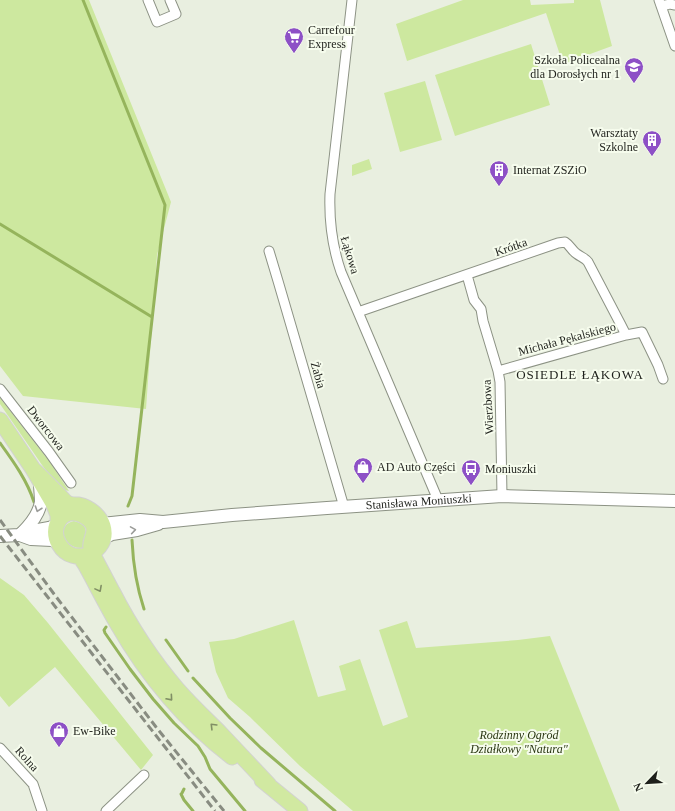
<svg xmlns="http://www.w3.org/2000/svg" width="675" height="811" font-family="'Times New Roman',serif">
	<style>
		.green { fill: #cde89f }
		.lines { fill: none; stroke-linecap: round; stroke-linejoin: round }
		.stream { stroke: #95b45c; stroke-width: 3 }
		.minor-casing { stroke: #8c9284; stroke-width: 11 }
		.tertiary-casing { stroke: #8c9284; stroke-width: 14 }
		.primary-casing { stroke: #d2d2d1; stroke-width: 17 }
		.minor { stroke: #fff; stroke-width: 9 }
		.tertiary { stroke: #fff; stroke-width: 12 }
		.primary { stroke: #d1e9a1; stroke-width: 15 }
		.rail { stroke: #888c81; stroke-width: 3; stroke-dasharray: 8 4; stroke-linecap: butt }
		.oneway { stroke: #9a9b98 }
		.oneway2 { stroke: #808f65 }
		.labels { text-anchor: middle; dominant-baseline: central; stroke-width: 4; stroke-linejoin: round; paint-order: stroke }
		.poi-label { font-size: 12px; fill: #1e201b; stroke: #f6fced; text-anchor: start }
		.street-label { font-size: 12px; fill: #1e201b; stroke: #f6fced }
		.park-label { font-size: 12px; font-style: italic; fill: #2a3712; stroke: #f6fced }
		.neighbourhood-label { font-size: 13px; letter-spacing: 1px; fill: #1e201b; stroke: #f6fced }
	</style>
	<rect width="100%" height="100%" fill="#e9efe0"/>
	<path class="green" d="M0,0H89L171,202L157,255L146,409L23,396L0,366Z
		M463,0H530L531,5L574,3V0H600L612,46L563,64L546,13L407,61L396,24Z
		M531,44L550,105L455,136L435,75Z
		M425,81L442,140L400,152L384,93Z
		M369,159L372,169L352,176V165Z
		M0,398L49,461L69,491L65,490L62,492L42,465L0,404Z
		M74,521C92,525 85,536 83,548C63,550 55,525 74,521Z
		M0,578L24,595L48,623L153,755L141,770L55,667L9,707L0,696Z
		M294,620L318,697L346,690L339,666L360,659L383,726L408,717L379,630L407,621L416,648L518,640L550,636L620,811H353L300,766L250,717L228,698L216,672L209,642L234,639Z"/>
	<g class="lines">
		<path class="stream" d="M83,0L165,205L132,496L128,506
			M0,224L152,317
			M0,443C13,461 27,480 34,502
			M132,540C133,562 137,588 144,609
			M106,627L104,630L105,633L130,669L153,699L174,723L198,746L205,757L210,769L245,811
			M166,640L188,671
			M193,678L230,718L261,748L335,811
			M184,789L182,793L181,794L184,800L193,811"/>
		<g class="minor-casing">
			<path id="minor" d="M148,0L157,22L176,14L170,0
				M352,0L330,194C329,221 332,246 341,272L438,500
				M659,0L675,46
				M661,6L670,4L675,5
				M269,251L278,281L344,507
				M467,275L474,300L481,309L483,321L498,371L500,382L502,496
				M358,312L558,243L565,242C570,245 572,251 577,254C581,257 585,258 588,262L621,325L626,335
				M498,371L626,335L642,332L658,365L663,379
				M0,389L49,452L71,483
				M0,748L33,784L42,811
				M106,811L144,775"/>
		</g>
		<g class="tertiary-casing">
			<g id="tertiary">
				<path id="s1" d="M94,525H96L102,524L140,520L163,522L232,515L327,508L502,496L675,501"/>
				<path d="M22,533C30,525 39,514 41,502C41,496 40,489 40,482"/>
				<path d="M20,535L31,539L52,540L57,542"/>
				<path d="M0,536L19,535L22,533L49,528L57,525"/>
				<path d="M103,538L112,534L137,530L158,524"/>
			</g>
		</g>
		<g class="primary-casing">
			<path id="primary" d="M0,420L33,469L54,505L58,515V520
				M33,469C42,477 50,486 59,495C61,497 64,501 67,503C70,505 75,505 79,505C89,507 100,516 103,526C111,552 73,569 59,544C49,528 62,506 82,515C86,517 91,521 93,525C97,534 89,540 91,548C91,551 93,554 94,557C100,568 106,580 112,591C130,626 152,660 177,689C191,705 205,718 220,733C236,750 253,768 269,785
				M78,556L81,558L85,564C96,584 106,604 117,623C146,674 185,721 232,757
				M262,780L300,811"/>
		</g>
		<use href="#minor" class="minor"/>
		<use href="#tertiary" class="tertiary"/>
		<use href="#primary" class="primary"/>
		<path class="rail" d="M0,520L54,594L156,727L224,811
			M0,536L215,811"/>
	</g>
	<defs><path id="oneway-chevron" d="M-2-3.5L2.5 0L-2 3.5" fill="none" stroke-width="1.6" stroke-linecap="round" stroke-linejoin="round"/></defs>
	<g class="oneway">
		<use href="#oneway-chevron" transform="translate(38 509) rotate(109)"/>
		<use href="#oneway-chevron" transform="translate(133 530) rotate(-9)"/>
	</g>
	<g class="oneway2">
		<use href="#oneway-chevron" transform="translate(99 589) rotate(62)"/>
		<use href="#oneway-chevron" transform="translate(170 698) rotate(49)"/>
		<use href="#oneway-chevron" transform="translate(213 726) rotate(-135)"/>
	</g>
	<defs>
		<g id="supermarket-pin" transform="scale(1)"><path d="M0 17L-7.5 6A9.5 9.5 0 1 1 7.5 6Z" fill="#8d50c6" stroke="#f6fced"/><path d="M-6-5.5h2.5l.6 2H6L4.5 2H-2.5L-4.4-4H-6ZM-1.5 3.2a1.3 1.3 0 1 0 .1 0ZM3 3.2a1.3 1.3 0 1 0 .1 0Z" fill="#fff"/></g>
		<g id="university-pin" transform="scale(1)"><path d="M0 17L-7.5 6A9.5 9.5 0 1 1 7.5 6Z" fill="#8d50c6" stroke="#f6fced"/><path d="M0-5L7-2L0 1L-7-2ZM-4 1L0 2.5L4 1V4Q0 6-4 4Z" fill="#fff"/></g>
		<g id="building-pin" transform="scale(1)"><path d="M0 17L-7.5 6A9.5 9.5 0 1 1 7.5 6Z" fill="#8d50c6" stroke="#f6fced"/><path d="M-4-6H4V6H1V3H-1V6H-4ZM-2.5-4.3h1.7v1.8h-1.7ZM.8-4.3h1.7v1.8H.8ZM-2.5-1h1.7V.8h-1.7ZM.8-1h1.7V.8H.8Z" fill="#fff"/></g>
		<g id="shop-pin" transform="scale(1)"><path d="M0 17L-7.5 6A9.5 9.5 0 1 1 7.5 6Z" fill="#8d50c6" stroke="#f6fced"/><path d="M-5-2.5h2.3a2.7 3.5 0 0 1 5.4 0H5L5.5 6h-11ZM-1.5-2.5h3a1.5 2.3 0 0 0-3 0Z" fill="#fff"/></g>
		<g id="bus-pin" transform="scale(1)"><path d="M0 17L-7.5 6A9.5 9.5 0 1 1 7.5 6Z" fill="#8d50c6" stroke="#f6fced"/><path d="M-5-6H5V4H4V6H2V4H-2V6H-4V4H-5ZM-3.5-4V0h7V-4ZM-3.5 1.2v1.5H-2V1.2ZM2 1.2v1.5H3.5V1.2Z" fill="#fff"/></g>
	</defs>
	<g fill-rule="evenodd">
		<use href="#supermarket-pin" x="294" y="37"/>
		<use href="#university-pin" x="634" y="67"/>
		<use href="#building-pin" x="652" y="140"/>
		<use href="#building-pin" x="499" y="170"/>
		<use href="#shop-pin" x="363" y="467"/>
		<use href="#bus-pin" x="471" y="469"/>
		<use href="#shop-pin" x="59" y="731"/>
	</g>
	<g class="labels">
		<g class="poi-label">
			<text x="308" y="30">Carrefour<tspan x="308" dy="14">Express</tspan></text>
			<text x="620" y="60" text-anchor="end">Szkoła Policealna<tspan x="620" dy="14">dla Dorosłych nr 1</tspan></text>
			<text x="638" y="133" text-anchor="end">Warsztaty<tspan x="638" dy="14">Szkolne</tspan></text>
			<text x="513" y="170">Internat ZSZiO</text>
			<text x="377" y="467">AD Auto Części</text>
			<text x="485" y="469">Moniuszki</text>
			<text x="73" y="731">Ew-Bike</text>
		</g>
		<g class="street-label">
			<text transform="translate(511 247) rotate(-19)">Krótka</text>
			<text transform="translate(350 255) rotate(73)">Łąkowa</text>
			<text transform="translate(567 339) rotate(-15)">Michała Pękalskiego</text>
			<text transform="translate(318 375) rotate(74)">Żabia</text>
			<text transform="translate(488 407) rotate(-93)">Wierzbowa</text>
			<text transform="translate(46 428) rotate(52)">Dworcowa</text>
			<text stroke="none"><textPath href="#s1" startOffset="326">Stanisława Moniuszki</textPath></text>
			<text transform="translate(27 759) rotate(48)">Rolna</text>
		</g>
		<g class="park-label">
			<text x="519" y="735">Rodzinny Ogród<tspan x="519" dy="14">Działkowy "Natura"</tspan></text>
		</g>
		<g class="neighbourhood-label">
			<text x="580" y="374">OSIEDLE ŁĄKOWA</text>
		</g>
	</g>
	<g transform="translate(647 783) rotate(245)" stroke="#f6fced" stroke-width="3" paint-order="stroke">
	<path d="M0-3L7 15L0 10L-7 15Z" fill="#1e201b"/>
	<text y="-6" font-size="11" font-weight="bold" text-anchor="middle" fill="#1e201b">N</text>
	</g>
</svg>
